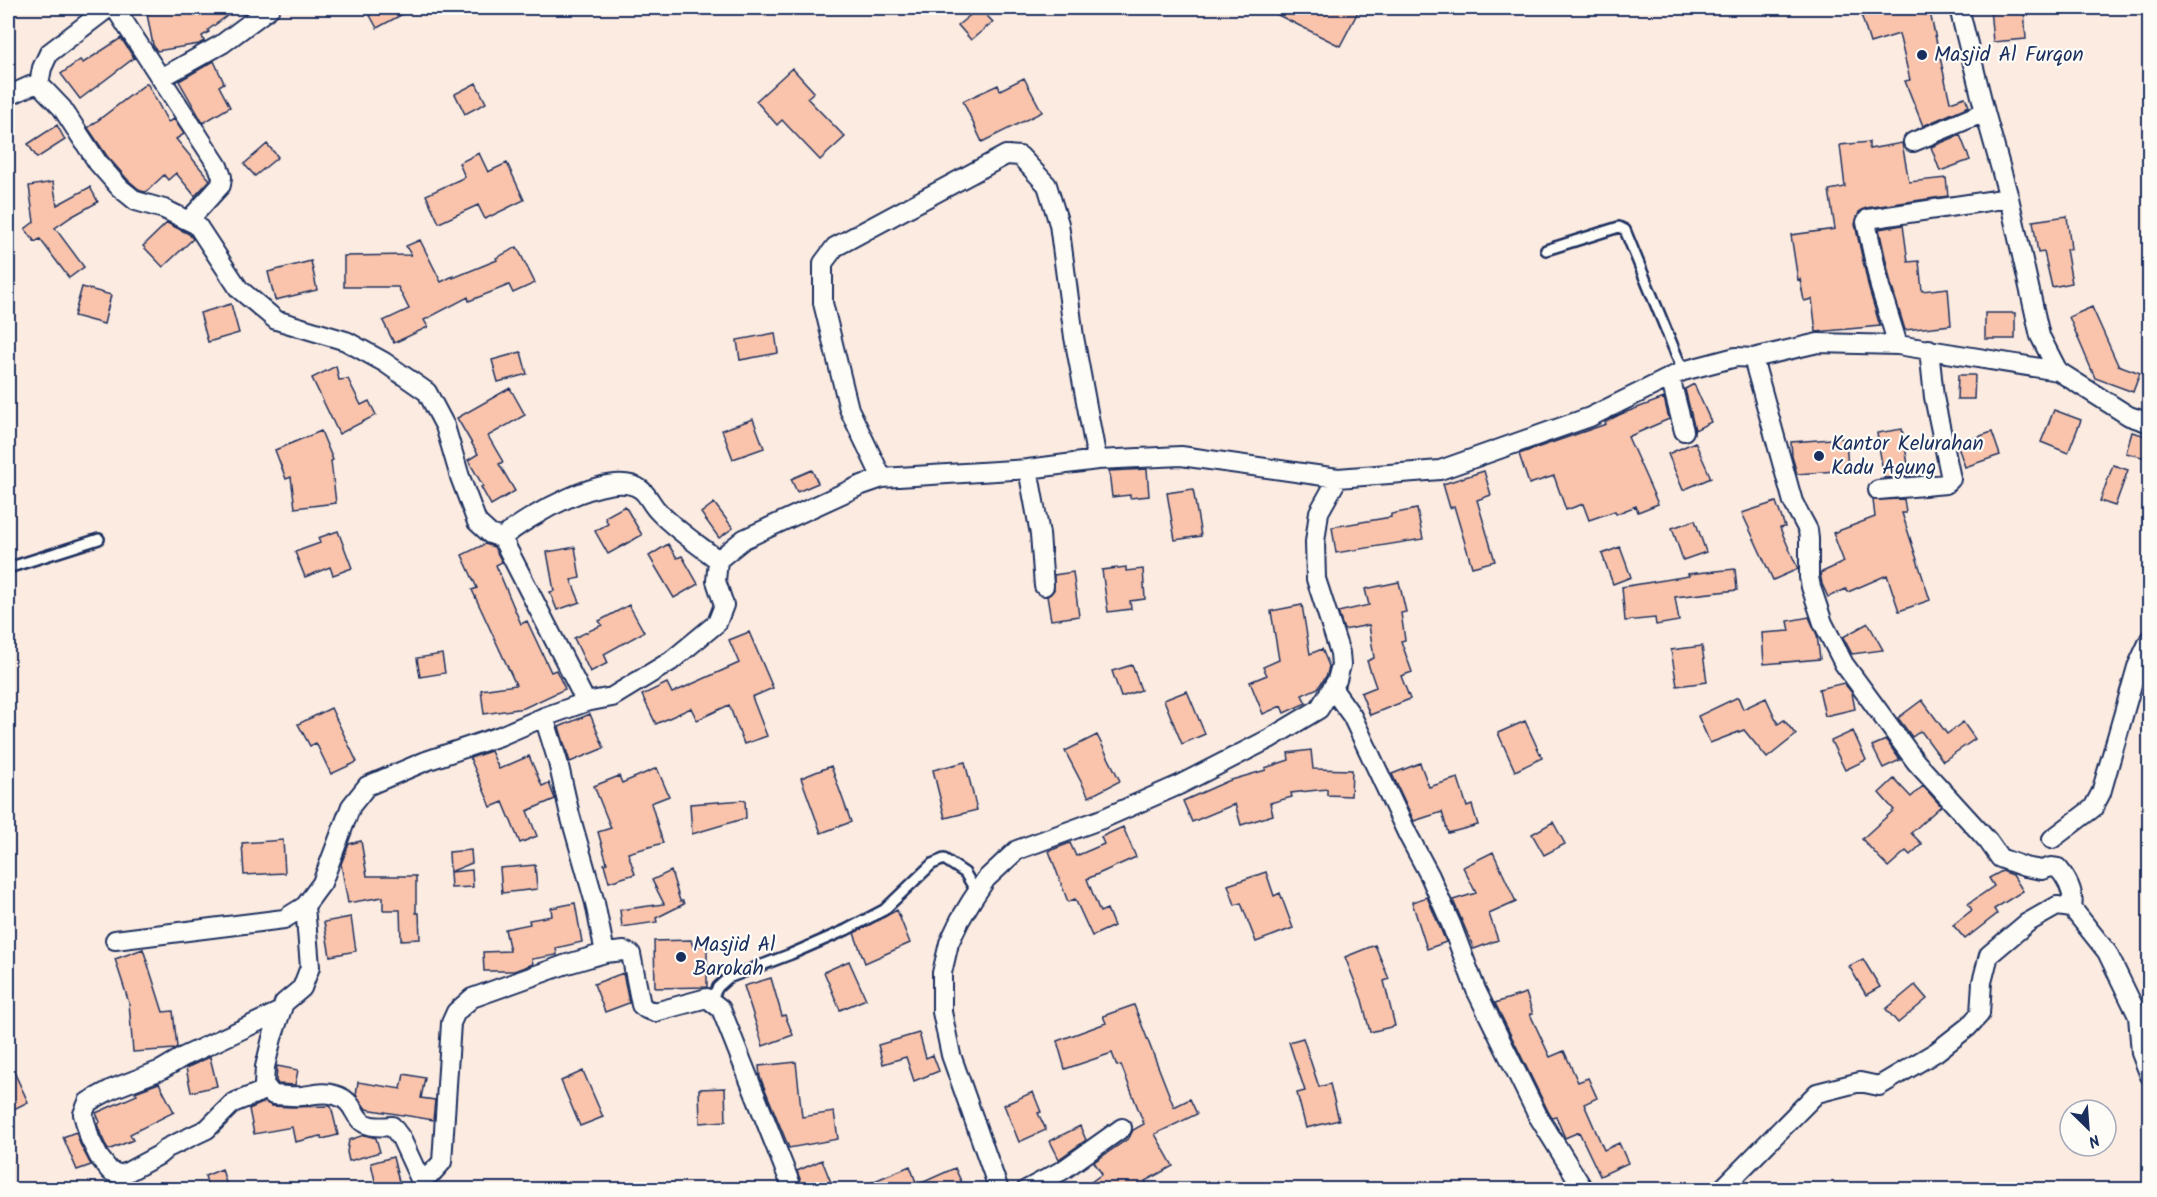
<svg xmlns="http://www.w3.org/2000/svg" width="2157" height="1197" font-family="Kalam,sans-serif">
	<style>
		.building { fill: #f9c4ab; stroke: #1b2f5e; stroke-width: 1.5 }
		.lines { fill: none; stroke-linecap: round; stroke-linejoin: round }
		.service-casing { stroke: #1b2f5e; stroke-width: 14 }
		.minor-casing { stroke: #1b2f5e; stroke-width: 22 }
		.service { stroke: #fdfcf7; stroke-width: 9 }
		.minor { stroke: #fdfcf7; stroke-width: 18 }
		.poi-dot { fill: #1b2f5e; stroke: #fdfcf7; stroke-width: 2 }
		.labels { text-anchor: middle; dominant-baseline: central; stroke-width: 4.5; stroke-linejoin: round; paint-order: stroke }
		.poi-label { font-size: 21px; fill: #1b2f5e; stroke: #fdfcf7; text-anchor: start }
	</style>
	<rect width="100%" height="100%" fill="#fcebe0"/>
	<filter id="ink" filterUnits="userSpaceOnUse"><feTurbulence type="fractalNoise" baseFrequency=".0167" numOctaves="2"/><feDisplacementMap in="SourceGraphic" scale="12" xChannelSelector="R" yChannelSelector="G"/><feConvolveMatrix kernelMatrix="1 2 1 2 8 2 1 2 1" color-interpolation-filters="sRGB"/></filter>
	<g filter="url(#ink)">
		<path class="building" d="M180,8H238L208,30L209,32L202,36L204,41L199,44L157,51L153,45L147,14Z
			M366,8H414L377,28Z
			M979,8L993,22L971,40L958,25Z
			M1264,8H1360L1340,46Z
			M1871,8H1929L1950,102L1965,97L1969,106L1923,126L1905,81L1910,80L1899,34L1870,43L1860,11Z
			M1990,8H2024L2026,39L1993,42Z
			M121,38L134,58L80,99L61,74L80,60L83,63Z
			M214,61L224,83L219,86L230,107L203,123L179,81Z
			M792,68L814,92L807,98L845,137L820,160L782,120L777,125L756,101Z
			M1024,78L1042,112L982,142L963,101L998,85L1000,90Z
			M147,83L168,122L174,119L184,134L176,139L210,180L195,196L176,173L168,180L164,175L146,192L141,191L128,180L107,156L88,128Z
			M476,83L486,103L465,114L455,94Z
			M57,125L65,140L37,158L28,144Z
			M1960,135L1970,160L1940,171L1931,147Z
			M1869,142V149L1902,143L1909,182L1946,178L1948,196L1866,208L1859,212L1855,224L1869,289L1880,326L1816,332L1812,299L1804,301L1800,279L1798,280L1791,235L1835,229L1829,190L1845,187L1840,145Z
			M267,144L278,157L255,176L244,164Z
			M479,153L488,172L507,163L524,200L485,219L478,205L439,223L426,195L465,177L459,163Z
			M53,182L57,205L90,187L98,202L71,217L55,228L84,267L69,278L40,239L35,242L25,229L34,222L29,186Z
			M2067,216L2071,249H2066L2072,283L2052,287L2044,252L2038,253L2033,221Z
			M167,223L189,234L193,239L163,267L143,246Z
			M1903,225L1908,262L1919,261L1922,291L1948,288L1951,325L1905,330L1891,284L1879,229Z
			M420,240L441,282L453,276V278L497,260L496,258L517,247L535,283L513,293L509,285L469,301L468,297L424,320L428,327L394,343L383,321L409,309L398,287H344V256L411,255L406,246Z
			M311,261L317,290L275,300L268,272Z
			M82,287L111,295L104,324L74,316Z
			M231,304L239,333L208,342L200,313Z
			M2092,307L2118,365L2140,373L2133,392L2095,378L2069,317Z
			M1985,313H2015V339H1985Z
			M775,333L778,353L740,360L737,340Z
			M521,352L527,374L498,382L492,360Z
			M336,366L339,380L348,379L361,405L369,401L376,415L339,434L312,378Z
			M1958,375H1975L1974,399H1957Z
			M1694,384L1711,422L1695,430L1685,389Z
			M510,388L525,415L488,436L503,462L499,464L515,491L491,505L481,487L483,486L468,460L478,454L457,418Z
			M1664,398L1669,419L1628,437L1658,504L1638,512L1636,506L1616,514L1615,511L1589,520L1583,504L1566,510L1554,476L1529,484L1519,454L1606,424L1605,422L1621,414Z
			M2054,410L2081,420L2068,453L2041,442Z
			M753,419L764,448L733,459L722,430Z
			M1902,429L1910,476L1884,478L1877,433Z
			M321,431L333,460L331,461L336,503L295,508L291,477L286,479L275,450Z
			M1992,432L2000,455L1965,467L1957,444Z
			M2132,432L2150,437V459L2126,453Z
			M1846,438L1848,470L1797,474L1792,456L1791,442Z
			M1695,442L1711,478L1683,490L1668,454Z
			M2113,465L2128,470L2115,506L2100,501Z
			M1147,469L1149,496L1130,498V495L1112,497L1109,471Z
			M812,470L818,483L797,492L791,479Z
			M1484,471L1491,495L1477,500L1495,561L1472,567L1454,506L1450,508L1443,484Z
			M1193,489L1201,536L1175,540L1167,493Z
			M1904,499L1906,513H1902L1930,600L1899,611L1887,575L1848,592L1846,589L1828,597L1822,584L1820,573L1844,562L1833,533L1875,517L1873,500Z
			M1776,502L1785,527L1780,528L1798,569L1773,580L1742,513Z
			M714,503L733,528L719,538L701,513Z
			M625,506L642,535L608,554L595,531L608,524L605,517Z
			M1417,509L1423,539L1336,553L1332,527L1391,517V514Z
			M1695,520L1706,552L1683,560L1672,528Z
			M338,531L352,568L333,575L330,567L305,577L295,552L320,543L318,538Z
			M485,544L494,547L502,562L496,565L521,624L527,621L551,672L556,670L565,689L524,708L484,714L481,690L516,685L472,590L477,588L462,555Z
			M668,544L677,558L682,556L698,584L674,598L649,556Z
			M575,547L580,578L571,580L580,602L557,610L550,592L554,591L547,552Z
			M1620,547L1631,577L1613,584L1602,554Z
			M1126,567V571L1143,569L1145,599L1130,601L1131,609L1108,612L1102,570Z
			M1735,569L1737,590L1675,597L1679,621L1656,625L1655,618L1625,621L1622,587L1689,576L1688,574Z
			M1073,572L1079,616L1051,620L1047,596L1054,590V575Z
			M1399,582L1406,612L1401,613L1405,640L1401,641L1412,672L1401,676L1410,699L1370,715L1361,693L1376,687L1367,661L1374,658L1369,625L1344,630L1338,612L1369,605L1365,589Z
			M629,605L644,632L604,654L608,663L590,672L574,638L602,625L599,621Z
			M1302,605L1310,654L1322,649L1329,666L1327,675L1318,688L1302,695L1306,703L1284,713L1281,706L1263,714L1250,682L1267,675L1263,667L1279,660L1271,611Z
			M1809,617L1817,635L1820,659L1764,664L1762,633L1790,631L1788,621Z
			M1868,623L1883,650L1852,654L1843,637Z
			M749,632L773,688L752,697L767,736L744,744L729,705L697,720L691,708L656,724L642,695L667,683L672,693L739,663L729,640Z
			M1702,646L1707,682L1677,686L1671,650Z
			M442,654L445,673L420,677L417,658Z
			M1132,665L1141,690L1121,697L1112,671Z
			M1844,683L1852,693L1855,709L1825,716L1819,689Z
			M1187,691L1205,734L1182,744L1164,700Z
			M1738,697L1743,709L1766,698L1778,724L1784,720L1796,735L1767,758L1744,730L1710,743L1698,716Z
			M1922,700L1947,734L1963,722L1975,739L1943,761L1921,731L1912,737L1898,718Z
			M331,708L357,762L331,774L316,743L310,746L298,724Z
			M590,714L604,748L570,762L559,727Z
			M1525,721L1542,758L1515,771L1498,733Z
			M1853,731L1866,760L1845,770L1831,741Z
			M1097,735L1120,781L1089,797L1065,751Z
			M1886,740L1900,760L1883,768L1872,746Z
			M1311,750L1313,769L1352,770L1351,796L1327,795V789L1291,793L1292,797L1270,803L1273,815L1241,825L1235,804L1192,822L1183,801L1228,781L1266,770L1265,768L1289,760L1288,753Z
			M491,751L499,769L529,756L542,786L549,783L555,799L527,811L537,836L520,843L503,802L491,807L470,758Z
			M965,762L977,810L945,818L933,770Z
			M1420,763L1429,787L1458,778L1467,807L1472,805L1478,825L1448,833L1442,812L1414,821L1392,774Z
			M831,766L851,822L821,833L801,778Z
			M657,768L669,796L651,803L663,843L628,853L635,874L609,882L604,864L607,863L598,832L611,828L594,786L619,776L622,783Z
			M1894,779L1911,797L1923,786L1941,806L1911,833L1922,844L1910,855L1906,851L1888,867L1862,839L1894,810L1879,793Z
			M745,800L746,818L692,834L690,804Z
			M1553,822L1565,844L1544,855L1532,834Z
			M1123,827L1136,857L1087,879L1100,912L1107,909L1114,926L1092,936L1075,899L1068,902L1049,851L1070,843L1076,856L1104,844L1101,837Z
			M283,840L285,873L244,875L242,843Z
			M361,841L367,876H416V913H419L420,939L401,940L400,910H383V897L348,903L341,864L349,844Z
			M471,850L472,863L450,872L449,852Z
			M1493,852L1516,902L1489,914L1498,940L1474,949L1453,900L1476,893L1463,867Z
			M535,865L537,889L502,893L500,868Z
			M472,870L473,887L451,888L450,872Z
			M671,871L680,901H683L684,904L656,918L657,922L622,927L620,910L664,904L652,880Z
			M2002,871L2013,875L2023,891L1994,909L1997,914L1965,939L1953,925L1972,910L1968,904L1994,886L1989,878Z
			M1266,872L1274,896L1280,893L1293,928L1256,942L1241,903L1235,905L1228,885Z
			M1427,897L1446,942L1427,949L1412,902Z
			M575,903L582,942L556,948L557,955L532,959L533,964L514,971H484L483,952L510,951L505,929L530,924L529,920L552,916L551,908Z
			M897,910L910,943L865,963L854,933Z
			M351,917L356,951L330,956L324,922Z
			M691,940L693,947L707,944V987L655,988L654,941Z
			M1375,945L1389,979L1384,981L1395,1026L1370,1032L1362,1000L1345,957Z
			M143,949L163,1012L173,1011L177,1047L175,1049L133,1052L129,1003L115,959Z
			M1863,959L1880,987L1866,995L1849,966Z
			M849,961L866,999L840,1010L824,972Z
			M623,973L629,1003L605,1012L594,984Z
			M771,978L782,1016L785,1015L793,1035L763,1046L744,986Z
			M1915,985L1927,999L1898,1023L1886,1009Z
			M1526,993L1533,1014H1530L1550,1057L1564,1051L1578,1082L1588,1078L1597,1098L1584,1104L1604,1150L1619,1143L1628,1163L1600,1176L1579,1132L1565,1138L1556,1117L1552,1118L1548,1111L1495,1003Z
			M1134,1005L1174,1107L1190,1099L1197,1114L1155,1134L1173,1166L1145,1181L1150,1190H1080L1102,1174L1094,1162L1129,1138L1133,1130L1144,1124L1121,1065L1117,1066L1112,1053L1065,1069L1057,1041L1106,1023L1103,1016Z
			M919,1033L926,1058L933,1055L939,1071L914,1081L906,1057L883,1064L878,1045Z
			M1303,1038L1319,1087L1330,1084L1339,1120L1306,1128L1297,1093L1305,1091L1289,1042Z
			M210,1057L217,1086L191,1092L186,1068Z
			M8,1059L28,1102L8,1112Z
			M796,1062L802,1117L834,1112L838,1139L789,1148L760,1077L759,1066Z
			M277,1066L298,1070L295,1085L278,1084L276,1081Z
			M583,1071L603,1117L580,1126L561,1081Z
			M404,1074L425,1078L421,1098L435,1100L433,1120L366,1109L356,1095L358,1082L401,1089Z
			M159,1083L174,1112L130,1134L133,1140L108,1150L101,1135L97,1124L100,1122L96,1113L137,1095L135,1092Z
			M725,1088L726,1121L700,1123L699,1089Z
			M1033,1092L1041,1112L1038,1113L1046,1130L1019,1142L1004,1105Z
			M265,1102L272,1106L291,1107L331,1106L338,1135L322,1139L321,1136L295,1142L292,1127L254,1134L249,1109Z
			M1080,1126L1086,1140L1059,1159L1050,1141Z
			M76,1132L80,1144L91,1165L77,1170L63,1137Z
			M364,1135L376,1138L380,1152L349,1161L347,1152L349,1140Z
			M393,1157L401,1190H377L371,1163Z
			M822,1160L834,1190H804L797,1171Z
			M910,1166L917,1185L955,1168L965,1190H853Z
			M222,1169L228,1190H209L205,1176Z"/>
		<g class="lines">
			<g class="service-casing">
				<path id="service" d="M1546,250L1619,227L1625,230L1683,371
					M8,568L99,539
					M711,999L718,987L728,978L791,954L846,930L884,910L932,864L944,859L965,873L977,893"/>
			</g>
			<g class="minor-casing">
				<path id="minor" d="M108,8L49,53L42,68L39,84L62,108L98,163L120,188L136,201L164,209L197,225L239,289L276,320L346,341L384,362L427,392L445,426L460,477L477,522L490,534L502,538C526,517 610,468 640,489C647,493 651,504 657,510C673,528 699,545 718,560L744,539L859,486L882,478L1028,469L1097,460L1181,456L1338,478L1440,470L1590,417L1683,371L1736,357L1753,358L1818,343L1898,345L2058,371L2129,416L2150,423
					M115,8L218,166L222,177L221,185L189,220
					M1959,8L1985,112L2009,198L2040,336L2058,371
					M161,78L222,44L270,8
					M8,96L30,86L39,84
					M1913,142L1985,112
					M1898,345L1880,287L1866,222L1868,219L2009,198
					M1753,358L1793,502L1808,530L1809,539V577L1811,587L1823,623L1844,664L1916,762L1988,841L2000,858L2025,867L2042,870L2051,867L2058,868C2068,880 2075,893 2072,908
					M1670,377L1684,431
					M1028,469L1040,534L1044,586
					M882,478L849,409L823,303V263L835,247L1006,155L1020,156L1047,185L1059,224L1074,337L1097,460
					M1878,490L1946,484L1951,479L1934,397L1929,349
					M502,538L586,702
					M1332,688L1352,716L1408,835L1430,876L1451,924L1476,990L1538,1116L1584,1190
					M544,717L558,762L570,815L595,903L605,953L624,951L631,954L641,1005L646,1009L655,1012L707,998L721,1009L793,1190
					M2052,839L2093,808L2101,793L2137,667L2150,639
					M305,906L310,967L302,988L284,1003L272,1038L265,1067L264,1085L273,1095C282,1095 293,1097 302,1096C313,1095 323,1091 335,1095C365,1104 344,1131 392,1126L401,1138L425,1190
					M115,940L284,919L305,906L322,883L351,806L367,786L426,761L500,736L544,717L586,702L612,697L671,661L717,623L724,605L716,581L718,560
					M268,1089L233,1103L207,1129L167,1148L159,1155L122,1175L110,1171L99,1157L90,1139L83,1114L88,1102L112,1089L161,1070L183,1057L281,1011
					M420,1179L432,1173L442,1162L451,1023L456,1012L472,998L564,965L605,953
					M999,1190L951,1055L942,1012V973L949,943L960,920L972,900L986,879L1017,850L1102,819L1179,785L1269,739L1319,709L1337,680L1341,665L1340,653L1316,579L1315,542L1319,512L1338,478
					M1026,1190L1063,1170L1122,1128
					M1721,1190L1817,1093L1860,1082L1879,1086L1936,1052L1968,1027L1980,1014L1982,982L1989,955L2027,923L2057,906L2072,908L2107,952L2138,1016L2141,1053L2150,1076"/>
			</g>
			<use href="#service" class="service"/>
			<use href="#minor" class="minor"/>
		</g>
	</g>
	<g class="poi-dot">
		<circle cx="1922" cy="55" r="6"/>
		<circle cx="1819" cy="456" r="6"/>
		<circle cx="681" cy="957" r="6"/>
	</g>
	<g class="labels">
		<g class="poi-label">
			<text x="1934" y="55">Masjid Al Furqon</text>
			<text x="1831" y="444">Kantor Kelurahan<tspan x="1831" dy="24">Kadu Agung</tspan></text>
			<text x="693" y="945">Masjid Al<tspan x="693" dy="24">Barokah</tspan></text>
		</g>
	</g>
	<rect width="2157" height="1197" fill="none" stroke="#fdfcf7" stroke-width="30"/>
	<rect x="15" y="15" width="2127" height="1167" fill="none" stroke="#1b2f5e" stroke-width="2" filter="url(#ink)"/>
	<g transform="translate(2088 1128) rotate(155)"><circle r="28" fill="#fdfcf7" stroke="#a3aaba" stroke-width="1.5"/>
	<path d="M0-4.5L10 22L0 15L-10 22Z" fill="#1b2f5e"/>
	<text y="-9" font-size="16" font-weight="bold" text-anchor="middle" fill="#1b2f5e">N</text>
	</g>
</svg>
